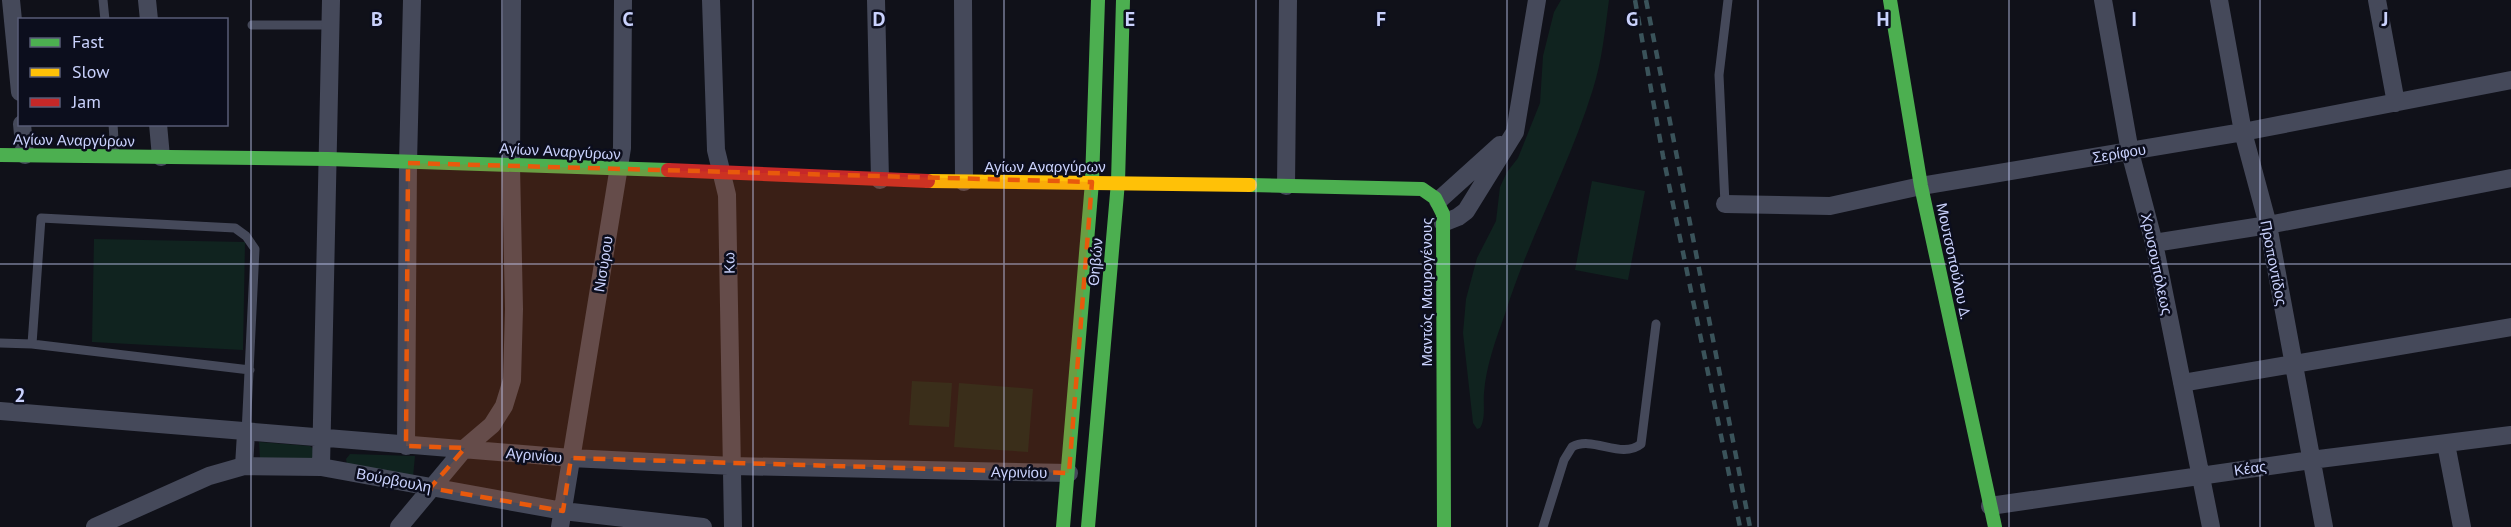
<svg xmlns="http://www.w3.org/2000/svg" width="2511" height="527" font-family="'PT Sans',sans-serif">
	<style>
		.green { fill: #10231f }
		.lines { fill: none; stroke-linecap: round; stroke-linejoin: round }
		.lane { stroke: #45495a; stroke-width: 9 }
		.street { stroke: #45495a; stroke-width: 18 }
		.fast { stroke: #4caf50; stroke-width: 14 }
		.slow { stroke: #ffc107; stroke-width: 14 }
		.jam { stroke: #c62828; stroke-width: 14 }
		.rail { stroke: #3a535a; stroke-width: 4.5; stroke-dasharray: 9 8; stroke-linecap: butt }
		.marked { fill: #e8590c; fill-opacity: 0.2; stroke: #e8590c; stroke-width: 4.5; stroke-dasharray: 12 8; stroke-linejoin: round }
		.grid { fill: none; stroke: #cad2fd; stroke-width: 1.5; stroke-opacity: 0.55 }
		.labels { text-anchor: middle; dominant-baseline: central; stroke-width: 5; stroke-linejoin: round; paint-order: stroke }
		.street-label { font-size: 15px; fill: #cad2fd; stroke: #0c0e1d }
		.grid-label { font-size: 20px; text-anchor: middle; font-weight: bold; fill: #cad2fd; stroke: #0c0e1d; stroke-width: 5; stroke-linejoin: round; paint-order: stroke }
	</style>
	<rect width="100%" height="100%" fill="#101119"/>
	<path class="green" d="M1561,0H1609C1605,30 1602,61 1593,89C1569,167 1529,237 1505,314C1496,339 1486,366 1484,393C1483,404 1486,418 1480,428L1477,429L1473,423L1463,333L1466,299L1477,258L1496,221L1500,187L1507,172L1518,158L1540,103L1543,56L1554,12Z
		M1592,181L1645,191L1628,280L1575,270Z
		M94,239L245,242L243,350L92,342Z
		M912,381L952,383L949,427L909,425Z
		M959,383L1033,389L1028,452L954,447Z
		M259,442L310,446L316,451V455L311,459L260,458Z
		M350,454L415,456L413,477L347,464L346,459Z"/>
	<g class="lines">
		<path class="lane" d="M103,0L105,20
			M252,25H330
			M113,124L115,155
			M1725,204L1719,75L1728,0
			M0,343L32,344L250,370
			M32,344L41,218L235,228L246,236L255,249L246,433
			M1543,527L1564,460L1572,447C1593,435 1621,460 1641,444L1656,324"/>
		<path class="street" d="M11,0L20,92
			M147,0L149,20
			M711,0L716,150L727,195L733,527
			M876,0L880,180
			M963,0L964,182
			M2103,0L2130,152L2154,243L2211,527
			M2219,0L2243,132L2268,225L2324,527
			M2377,0L2396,103
			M22,124L25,155
			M158,124L161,157
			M1286,186L1288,0
			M1438,201L1500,145
			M1725,204L1830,206L1921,186L2243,132L2511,80
			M1443,223L1458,217L1466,211L1515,132L1537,0
			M2154,243L2268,225L2511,178
			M2182,383L2511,327
			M0,411L571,458L733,466L1069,473
			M2446,444L2462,527
			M406,446L408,163L412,0
			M244,466L246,433
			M321,467L331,0
			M1990,506L2311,460L2511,435
			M95,527L209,476L244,466L321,467L563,511L703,527
			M399,527L465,448L492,425L504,406L512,380L514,309L511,166L512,0
			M560,527L622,148L623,0"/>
		<path class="fast" d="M1890,0L1921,186L1995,527
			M0,155L328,159L668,170
			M1250,185L1422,189L1435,198L1443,214L1444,527
			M1063,527L1092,182L1098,0
			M1088,527L1118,182L1123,0"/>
		<path class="slow" d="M928,181L1250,185"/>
		<path class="jam" d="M668,170L928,181"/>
		<path class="rail" d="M1635,0L1663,156L1740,527
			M1646,0L1750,527"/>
	</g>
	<path class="marked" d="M408,163L1092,182L1069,473L571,458L563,511L430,488L465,448L406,446Z"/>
	<path class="grid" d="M251,0V527M502,0V527M753,0V527M1004,0V527M1256,0V527M1507,0V527M1758,0V527M2009,0V527M2260,0V527M0,264H2511"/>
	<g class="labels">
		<g class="street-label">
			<text transform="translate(74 140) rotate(1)">Αγίων Αναργύρων</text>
			<text transform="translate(560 151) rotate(3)">Αγίων Αναργύρων</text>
			<text transform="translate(2119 153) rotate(-9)">Σερίφου</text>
			<text x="1045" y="166">Αγίων Αναργύρων</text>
			<text transform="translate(1954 261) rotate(78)">Μουτσοπούλου Δ.</text>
			<text transform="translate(1095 262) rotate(-85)">Θηβών</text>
			<text transform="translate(729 263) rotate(-91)">Κω</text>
			<text transform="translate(2274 263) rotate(79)">Προποντίδος</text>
			<text transform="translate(603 264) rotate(-81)">Νισύρου</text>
			<text transform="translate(2157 264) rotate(78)">Χρυσουπόλεως</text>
			<text transform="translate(1426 292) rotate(-90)">Μαντώς Μαυρογένους</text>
			<text transform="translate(534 455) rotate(5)">Αγρινίου</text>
			<text transform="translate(2250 468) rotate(-8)">Κέας</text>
			<text transform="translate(1019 472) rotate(1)">Αγρινίου</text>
			<text transform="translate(394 480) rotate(11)">Βούρβουλη</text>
		</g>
	</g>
	<g class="grid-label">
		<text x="377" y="26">B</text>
		<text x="628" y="26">C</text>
		<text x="879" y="26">D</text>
		<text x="1130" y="26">E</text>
		<text x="1381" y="26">F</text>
		<text x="1632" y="26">G</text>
		<text x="1883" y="26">H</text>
		<text x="2134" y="26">I</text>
		<text x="2385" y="26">J</text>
		<text x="20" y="402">2</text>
	</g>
	<rect x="18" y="18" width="210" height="108" fill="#0c0e1d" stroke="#585c77" stroke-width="1.5"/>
	<rect x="30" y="38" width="30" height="9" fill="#4caf50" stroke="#585c77" stroke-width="1.5"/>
	<text x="72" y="48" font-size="18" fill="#cad2fd">Fast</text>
	<rect x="30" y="68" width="30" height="9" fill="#ffc107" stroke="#585c77" stroke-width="1.5"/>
	<text x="72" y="78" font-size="18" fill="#cad2fd">Slow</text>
	<rect x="30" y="98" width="30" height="9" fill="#c62828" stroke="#585c77" stroke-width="1.5"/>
	<text x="72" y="108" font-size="18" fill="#cad2fd">Jam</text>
</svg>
